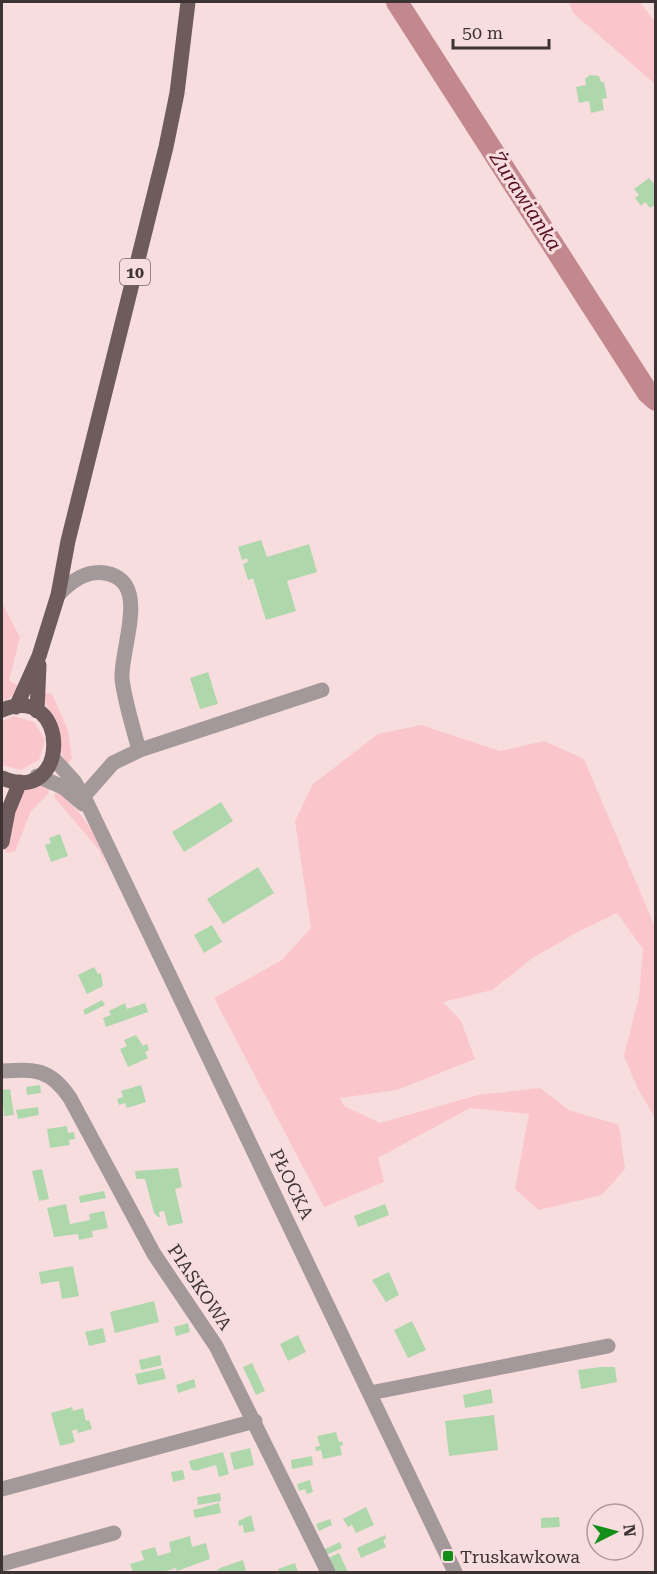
<svg xmlns="http://www.w3.org/2000/svg" width="657" height="1574" font-family="'Roboto Serif',serif">
	<style>
		.green { fill: #fac6cb }
		.lines { fill: none; stroke-linecap: round; stroke-linejoin: round }
		.river { stroke: #c2888e; stroke-width: 22 }
		.building { fill: #afd7ac }
		.minor { stroke: #a4999a; stroke-width: 15 }
		.major { stroke: #6e5b5c; stroke-width: 15 }
		.poi-dot { fill: #138e19; stroke: #f8dddf; stroke-width: 2 }
		.labels { text-anchor: middle; dominant-baseline: central; stroke-width: 6; stroke-linejoin: round; paint-order: stroke }
		.shield { fill: #f8dddf; stroke: #766667; stroke-width: 1.5 }
		.shield-label { font-size: 16px; font-weight: bold; fill: #3e3334 }
		.street-label { font-size: 18px; fill: #3e3334; stroke: #f8dddf }
		.poi-label { font-size: 18px; fill: #3e3334; stroke: #f8dddf; text-anchor: start }
		.water-label { font-size: 20px; font-style: italic; fill: #560f21; stroke: #f8dddf }
	</style>
	<rect width="100%" height="100%" fill="#f8dddf"/>
	<path class="green" d="M569,2H640L655,22V84L573,13Z
		M2,603L20,637L9,681L19,686L16,693L2,703Z
		M43,692L52,694L68,730L72,759L66,765C59,753 63,740 58,728C53,714 44,708 43,692Z
		M14,716L34,722L45,740L39,760L21,770L2,765V721Z
		M421,725L500,751L544,741L584,759L655,927V1118L637,1087L624,1056L639,996L643,949L617,913L576,933L534,957L492,990L443,1002L461,1021L475,1059L397,1090L340,1098L344,1106L380,1123L478,1095L540,1088L569,1110L619,1125L625,1169L602,1195L539,1210L515,1189L529,1114L470,1108L378,1158L384,1182L324,1207L214,998L282,960L311,928L295,821L313,784L378,734Z
		M38,784L50,787L48,794L31,811L15,851L8,853L5,851L8,827L24,789Z
		M56,790C84,813 98,836 108,871L99,850L54,797Z"/>
	<g class="lines">
		<path class="river" d="M397,2L648,393L656,400"/>
	</g>
	<path class="building" d="M590,75L599,76L601,82H604L607,98L602,99L604,110L591,113L589,101L579,103L576,87L586,85L585,79Z
		M649,178L656,186V204L650,208L645,202L641,206L635,198L639,195L634,189Z
		M261,540L267,557L309,544L317,572L287,581L296,611L266,620L253,578L248,580L243,564L248,562L247,558L242,560L238,547Z
		M208,672L218,704L200,709L190,678Z
		M221,802L233,821L184,852L172,832Z
		M60,834L68,856L51,862L45,845L51,843L49,838Z
		M258,867L274,893L223,924L207,899Z
		M212,925L222,942L204,953L194,935Z
		M94,967L98,974L101,973L103,986L87,994L78,975Z
		M102,1000L105,1005L85,1015L83,1010Z
		M125,1003L127,1009L145,1003L148,1012L106,1027L103,1018L111,1015L109,1011Z
		M136,1035L143,1046L147,1044L149,1050L145,1052L148,1058L128,1067L120,1049L127,1046L124,1040Z
		M40,1085L41,1093L27,1095L26,1087Z
		M141,1085L146,1102L127,1108L125,1103L119,1105L117,1099L123,1097L121,1091Z
		M10,1089L14,1115L4,1116L2,1090Z
		M38,1107L39,1115L18,1119L16,1110Z
		M67,1126L68,1133L74,1132L75,1139L69,1140L70,1145L50,1148L47,1129Z
		M178,1168L182,1187L175,1189L183,1223L168,1226L164,1211L159,1212L160,1217H158L154,1213L145,1179H136L135,1171Z
		M42,1169L49,1199L39,1201L32,1171Z
		M104,1191L106,1198L80,1203L79,1196Z
		M66,1204L70,1224L90,1220L89,1214L104,1211L108,1228L92,1231L93,1237L79,1240L78,1234L54,1237L47,1208Z
		M385,1204L389,1215L358,1227L354,1216Z
		M73,1266L79,1296L62,1299L59,1281L41,1284L39,1272Z
		M389,1272L399,1295L386,1302L372,1280Z
		M154,1301L159,1322L115,1333L110,1312Z
		M412,1321L426,1350L408,1358L394,1330Z
		M188,1323L190,1332L176,1336L174,1327Z
		M103,1328L106,1342L89,1346L85,1332Z
		M298,1335L306,1352L288,1361L280,1344Z
		M160,1355L162,1365L141,1370L139,1360Z
		M252,1363L265,1391L256,1395L243,1367Z
		M601,1367H615L617,1382L581,1389L578,1370Z
		M163,1368L166,1379L138,1385L135,1374Z
		M194,1379L196,1387L178,1393L176,1385Z
		M491,1389L493,1403L465,1408L463,1395Z
		M72,1407L73,1411L83,1408L86,1421L89,1420L92,1429L78,1433L77,1429L72,1431L75,1442L60,1446L51,1413Z
		M494,1415L498,1450L449,1456L445,1421Z
		M336,1432L339,1442L342,1441L343,1445L340,1446L342,1455L323,1459L321,1450L316,1451L315,1447L320,1446L317,1436Z
		M250,1448L254,1465L234,1470L230,1453Z
		M223,1452L229,1474L219,1477L216,1465L195,1471L191,1469L189,1461Z
		M312,1456L313,1465L292,1469L291,1460Z
		M183,1470L185,1479L173,1482L171,1472Z
		M310,1480L313,1492L307,1494L305,1489L299,1491L297,1484Z
		M220,1493L221,1501L198,1505L197,1497Z
		M219,1503L221,1513L195,1518L193,1510Z
		M366,1507L374,1525L356,1533L352,1525L348,1527L343,1519Z
		M251,1515L255,1531L244,1533L243,1525L239,1526L238,1521Z
		M559,1517L560,1527L541,1528V1518Z
		M330,1519L332,1525L319,1531L316,1524Z
		M385,1535L386,1539L383,1540L386,1547L361,1558L357,1548Z
		M190,1536L192,1547L206,1543L210,1559L177,1571L176,1568L162,1572H133L130,1564L144,1560L141,1551L155,1547L158,1556L171,1552L169,1542Z
		M340,1542L342,1548L324,1556L325,1549Z
		M339,1553L348,1572H335L328,1558Z
		M243,1560L246,1571L215,1572L220,1568Z
		M295,1563L298,1572H279L278,1569Z"/>
	<g class="lines">
		<path class="minor" d="M58,595C70,582 87,570 105,573C152,581 120,648 122,679C125,703 133,727 139,750
			M53,758L74,781L86,801L455,1572
			M37,776L63,787L83,804
			M84,796L113,763L140,750L322,690
			M2,1071C34,1069 50,1068 70,1098L154,1254L216,1346L328,1572
			M370,1393L608,1346
			M2,1489L255,1421
			M2,1564L114,1533"/>
		<path class="major" d="M16,707L39,656L58,595L68,541L166,147L177,93L188,2
			M2,710C71,681 71,808 2,778
			M37,711L39,665
			M2,842L8,811L20,782"/>
	</g>
	<rect class="poi-dot" x="442" y="1550" width="12" height="12" rx="3"/>
	<g class="labels">
		<rect class="shield" x="120" y="259" width="30" height="26" rx="4.5"/>
		<g class="shield-label">
			<text x="135" y="272">10</text>
		</g>
		<g class="street-label">
			<text transform="translate(292 1184) rotate(64)">PŁOCKA</text>
			<text transform="translate(200 1287) rotate(56)">PIASKOWA</text>
		</g>
		<g class="poi-label">
			<text x="460" y="1556">Truskawkowa</text>
		</g>
		<g class="water-label">
			<text transform="translate(526 201) rotate(57)">Żurawianka</text>
		</g>
	</g>
	<rect width="657" height="1574" fill="none" stroke="#3e3334" stroke-width="6"/>
	<g transform="translate(615 1532) rotate(84)"><circle r="28" fill="#f8dddf" stroke="#ae999b" stroke-width="1.5"/>
	<path d="M0-4.5L10 22L0 15L-10 22Z" fill="#138e19"/>
	<text y="-9" font-size="16" font-weight="bold" text-anchor="middle" fill="#3e3334">N</text>
	</g>
	<path d="M453 39v9h96v-9" fill="none" stroke="#3e3334" stroke-width="3"/>
	<text x="462" y="39" font-size="18" fill="#3e3334" stroke="#f8dddf" stroke-width="4.5" paint-order="stroke">50 m</text>
</svg>
